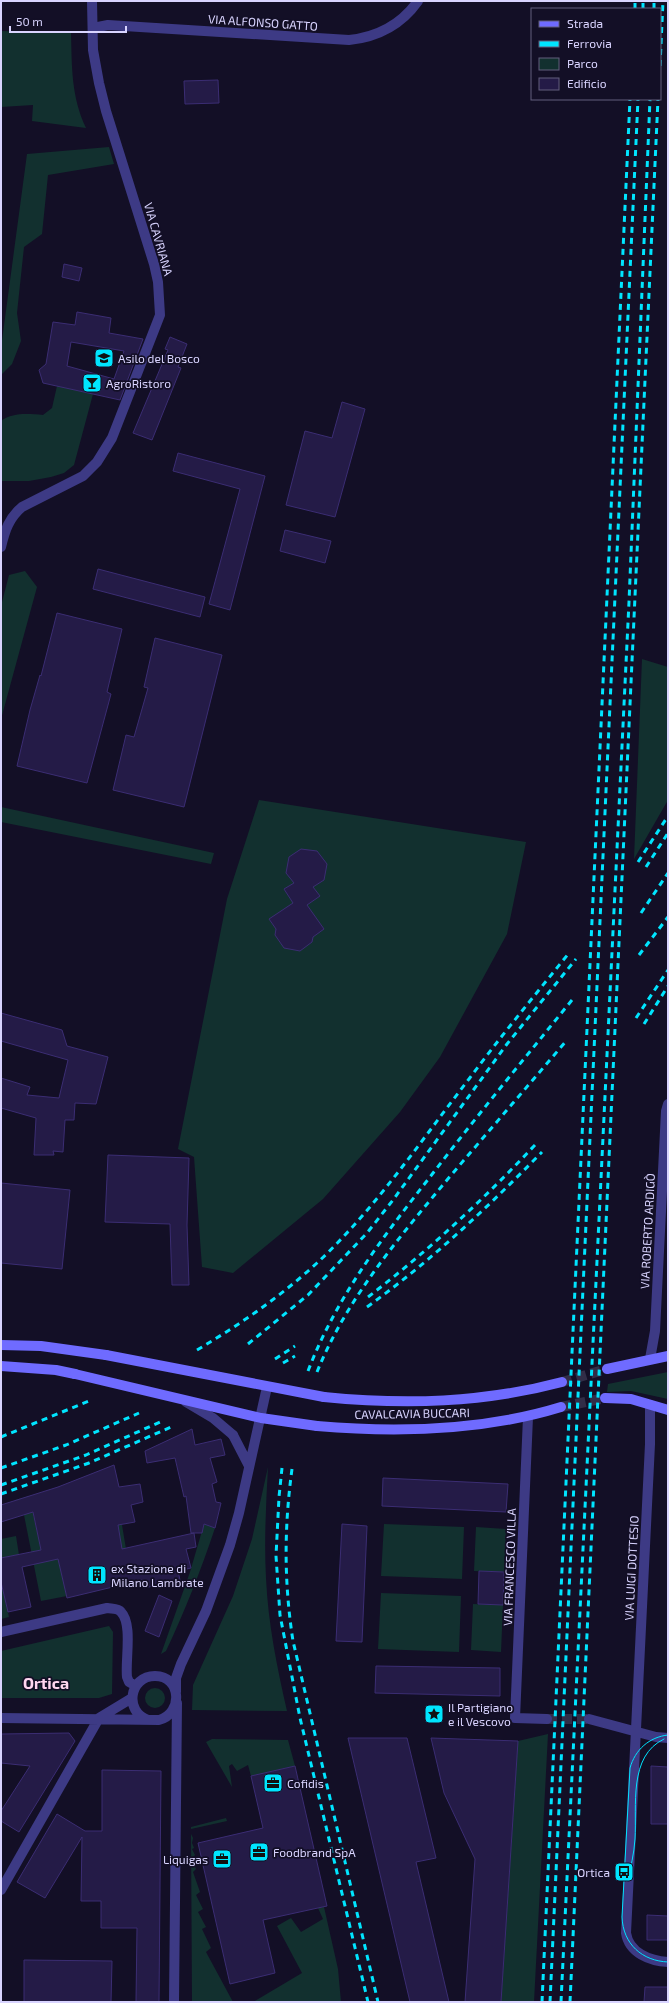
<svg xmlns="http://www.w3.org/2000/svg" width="669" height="2003" font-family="'Exo 2',sans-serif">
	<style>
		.green { fill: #12302f }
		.building { fill: #241b47; stroke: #3b2d73; fill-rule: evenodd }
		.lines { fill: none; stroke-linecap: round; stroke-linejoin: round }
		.street-tunnel { stroke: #312d47; stroke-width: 10; stroke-dasharray: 10 5; stroke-linecap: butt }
		.secondary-tunnel { stroke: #312d47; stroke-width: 10; stroke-dasharray: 10 5; stroke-linecap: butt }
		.street { stroke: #3d3a85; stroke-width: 10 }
		.secondary { stroke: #6f6bff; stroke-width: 10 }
		.tram { stroke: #00e5ff; stroke-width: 1 }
		.rail { stroke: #00e5ff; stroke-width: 3; stroke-dasharray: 6 5; stroke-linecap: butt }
		.street-bridge { stroke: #3d3a85; stroke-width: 10 }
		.secondary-bridge { stroke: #6f6bff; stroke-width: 10 }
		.labels { text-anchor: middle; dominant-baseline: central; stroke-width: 3.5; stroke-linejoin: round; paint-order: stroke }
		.street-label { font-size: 12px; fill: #d9d4ff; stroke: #130f26 }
		.poi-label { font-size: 12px; fill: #d9d4ff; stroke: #130f26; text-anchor: start }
		.district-label { font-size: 16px; font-weight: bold; fill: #ffd6f0; stroke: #130f26 }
	</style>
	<rect width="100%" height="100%" fill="#130f26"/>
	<path class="green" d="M1,31L71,33C72,67 71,96 86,128L32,121L33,105L1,107Z
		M109,147L114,164L48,175L42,234L24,247L17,313L21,341L12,364L1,375V348L27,154Z
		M57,386L93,394L74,465L64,473L51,477L29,481H1V421C13,412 29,414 43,415L52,408Z
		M25,571L37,587L1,719V606L9,575Z
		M642,659L668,667V800L634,859Z
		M259,800L526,842L507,934L440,1057L400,1112L323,1199L233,1273L202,1267L194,1157L178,1149L227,899Z
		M1,807L214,853L211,864L1,822Z
		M668,1372V1399L631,1391L607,1392L608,1384Z
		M268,1467C266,1504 264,1541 266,1578C268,1623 277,1667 287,1711L192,1710L193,1685L233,1596L252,1539Z
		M29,1496L44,1562L121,1543L118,1525H122L127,1555L61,1571L67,1596L41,1601L24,1515L19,1516L15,1500Z
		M204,1524L215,1528C201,1570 185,1611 166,1651L161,1654L190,1572Z
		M384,1524L464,1527L462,1579L381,1576Z
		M476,1527L506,1529L504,1572L474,1571Z
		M16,1536L19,1555L1,1558V1539Z
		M1,1582L9,1617L1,1619Z
		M381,1593L461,1596L459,1652L378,1649Z
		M473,1604L503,1605L501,1652L471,1650Z
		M109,1626L113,1632L112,1694L99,1698H1V1651Z
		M145 1698a10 10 0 1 1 20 0a10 10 0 1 1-20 0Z
		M548,1734L534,2002H501L518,1741Z
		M212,1739L288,1740L295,1766L251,1776L248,1765L237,1771L232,1764L229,1766L232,1787L206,1742Z
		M226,1818L227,1821L191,1829V1827Z
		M191,1834L193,1838L192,1843L194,1848L192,1849L195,1855L193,1857L195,1861L193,1862L196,1869L193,1872L200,1892L196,1895L203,1909L198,1912L206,1927L202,1929L211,1948L206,1952L233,2002H192Z
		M324,1907L338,1969L341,2002H253L302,1973L277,1926L291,1918L301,1932L323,1919L318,1908Z"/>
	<path class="building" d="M218,80L219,103L185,104L184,81Z
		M64,264L82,268L79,281L62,277Z
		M77,312L111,318L109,333L143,339L120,400L43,383L39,370L46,364L53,322L75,325ZM71,342L124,351L114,379L67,366Z
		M170,337L187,344L178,367L181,368L152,440L133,433L168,350L165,349Z
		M342,402L365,409L335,517L286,505L305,431L332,438Z
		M178,453L265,476L230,610L209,604L240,489L173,471Z
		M285,530L331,541L325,563L280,551Z
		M98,569L205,597L200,617L93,589Z
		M57,613L122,629L107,692L111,694L87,783L17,766L30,710L40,675L41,676Z
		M155,638L222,655L184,807L113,790L126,735L134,737L148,688L144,687Z
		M301,849L317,851L327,864L324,880L313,887L320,896L307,905L324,929L313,937L312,942L300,951L284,948L275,935L276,929L269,919L293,903L284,889L294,883L286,873L289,857Z
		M1,1013L62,1030L67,1046L108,1057L96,1104L75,1103L74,1120H65L63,1152L53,1151L54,1155H34L36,1118L1,1108V1078L30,1087L27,1095L59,1098L68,1060L1,1041Z
		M108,1155L189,1158L187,1225L189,1285H172L170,1224L105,1222Z
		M1,1183L70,1190L62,1269L1,1263Z
		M192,1429L195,1445L221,1439L225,1455L210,1458L217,1482L212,1484L216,1502L221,1503L215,1528L204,1524L202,1533H191L186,1496L184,1497L175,1458L147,1463L145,1451Z
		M114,1465L119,1487L140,1484L143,1502L131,1505L135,1522L118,1525L122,1549L194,1533L196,1547L186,1549L191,1568L178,1571L180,1580L144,1588L142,1580L67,1598L58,1559L22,1567L31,1607L8,1612L1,1582V1558L41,1550L33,1512L1,1522V1505L58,1487Z
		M383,1478L508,1484L506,1512L382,1506Z
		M342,1524L367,1526L362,1642L336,1641Z
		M479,1571L504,1572L503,1605L478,1604Z
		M159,1595L172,1601L159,1637L145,1631Z
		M376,1666L500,1668V1696L375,1693Z
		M69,1733L75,1741L19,1832L1,1821V1811L30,1766L1,1763V1734Z
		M348,1738H407L436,1858L416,1862L449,2002H410Z
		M431,1738L518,1741L501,2002H465L475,1859L444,1793Z
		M295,1766L327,1906L263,1920L275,1973L230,1984L198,1843L263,1828L251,1776Z
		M651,1766L668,1767V1824H651Z
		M102,1770L161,1771L159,2002H136L137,1928H101V1901H81L82,1837L45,1898L17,1882L57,1814L85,1831H102Z
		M647,1915L668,1916V1940H647Z
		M24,1960L112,1961L111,2002H24Z
		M645,1987H668V2002H644Z"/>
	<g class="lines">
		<path class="street-tunnel" d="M547,1719H589"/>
		<path class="secondary-tunnel" d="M562,1382L607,1369
			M561,1407L605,1398"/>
		<path class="street" d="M93,28L108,25L349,40C377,37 401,25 418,1
			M1,547C5,530 9,518 22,507L83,476L97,462L112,438L160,315L158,282L154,264L106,111L99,83L93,50L92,1
			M650,1359L655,1331L666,1111L668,1104
			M650,1405V1444L626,1933C629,1953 650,1961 668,1962
			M528,1417L515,1718L547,1719
			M233,1435L249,1466
			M1,1632L107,1608C112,1609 118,1608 121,1612C133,1624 125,1661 127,1677L129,1682L136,1686
			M176,1692V1678L181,1664L206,1611L230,1545L239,1513L267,1387
			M1,1718L159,1720C183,1714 182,1676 155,1676C129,1676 124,1712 148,1720
			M99,1718L132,1698
			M589,1719L656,1737L668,1738
			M1,1890L99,1718
			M174,2002L177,1703"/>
		<path class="secondary" d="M1,1345L41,1346L106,1355
			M1,1366L56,1370L75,1374
			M607,1369L668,1356
			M324,1397C405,1405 483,1403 562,1382
			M605,1398L631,1399L668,1410
			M317,1426C399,1433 483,1431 561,1407"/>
		<path class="tram" d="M668,1735C649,1737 635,1750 630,1768L622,1917C623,1944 642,1961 668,1962
			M627,1881C631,1867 634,1854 635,1839C637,1806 628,1756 664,1739"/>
		<path class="rail" d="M635,9V1
			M643,9V1
			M654,9V1
			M660,66L663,1
			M638,862L668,816
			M646,867L668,833
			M641,913L668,873
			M639,955L668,917
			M636,1018L668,970
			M644,1024L668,986
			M368,1297C428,1251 483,1200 535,1145
			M367,1307C431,1261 487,1208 542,1152
			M248,1344L308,1295L367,1233L393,1200L507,1044L576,959
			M197,1350C239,1325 280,1297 317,1263C375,1209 420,1142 469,1079C501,1036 535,995 569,953
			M275,1359L295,1346
			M283,1363L295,1356
			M308,1371C336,1298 382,1238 430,1177C476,1117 524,1059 572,1000
			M317,1372C346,1300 397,1240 447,1180C487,1133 527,1087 567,1040
			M1,1437L89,1401
			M1,1468L66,1445L139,1413
			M282,1468L279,1497L276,1556L280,1615L300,1718L368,2002
			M292,1469C284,1528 284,1583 293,1641L378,2002
			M1,1485L86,1455L160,1422
			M1,1494L89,1463L171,1427
			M542,2002L630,99
			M550,2002L638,99
			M561,2002L629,602L650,99
			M570,2002L658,99"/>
		<path class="street-bridge" d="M186,1402L213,1418L233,1435"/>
		<path class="secondary-bridge" d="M106,1355L324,1397
			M75,1374L261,1418L317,1426"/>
	</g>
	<defs>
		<g id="school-square" transform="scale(1)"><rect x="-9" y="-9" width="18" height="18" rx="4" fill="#00e5ff" stroke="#130f26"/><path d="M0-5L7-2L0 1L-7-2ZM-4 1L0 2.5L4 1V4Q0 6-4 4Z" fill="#111"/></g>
		<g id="bar-square" transform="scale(1)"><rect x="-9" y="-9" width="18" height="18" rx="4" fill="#00e5ff" stroke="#130f26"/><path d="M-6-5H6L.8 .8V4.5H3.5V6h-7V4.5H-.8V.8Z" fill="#111"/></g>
		<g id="building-square" transform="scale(1)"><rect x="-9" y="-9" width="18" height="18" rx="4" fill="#00e5ff" stroke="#130f26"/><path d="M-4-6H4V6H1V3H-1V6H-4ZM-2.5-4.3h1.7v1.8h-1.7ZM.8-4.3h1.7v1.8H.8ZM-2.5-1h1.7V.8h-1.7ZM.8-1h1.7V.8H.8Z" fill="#111"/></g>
		<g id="sight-square" transform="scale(1)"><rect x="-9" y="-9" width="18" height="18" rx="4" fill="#00e5ff" stroke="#130f26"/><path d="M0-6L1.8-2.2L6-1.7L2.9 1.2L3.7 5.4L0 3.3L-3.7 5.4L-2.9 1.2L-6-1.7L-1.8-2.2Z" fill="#111"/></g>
		<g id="office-square" transform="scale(1)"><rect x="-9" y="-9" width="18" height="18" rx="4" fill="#00e5ff" stroke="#130f26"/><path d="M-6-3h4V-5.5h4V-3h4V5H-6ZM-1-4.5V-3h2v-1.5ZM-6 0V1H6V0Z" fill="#111"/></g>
		<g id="bus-square" transform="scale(1)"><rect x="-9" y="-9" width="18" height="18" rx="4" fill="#00e5ff" stroke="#130f26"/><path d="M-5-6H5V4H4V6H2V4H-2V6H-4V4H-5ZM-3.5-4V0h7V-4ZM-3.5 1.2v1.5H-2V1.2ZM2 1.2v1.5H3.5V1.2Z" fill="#111"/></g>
	</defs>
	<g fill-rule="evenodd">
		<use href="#school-square" x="104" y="358"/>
		<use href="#bar-square" x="92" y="383"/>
		<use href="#building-square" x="97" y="1575"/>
		<use href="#sight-square" x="434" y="1714"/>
		<use href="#office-square" x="273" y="1783"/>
		<use href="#office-square" x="259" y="1852"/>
		<use href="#office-square" x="222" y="1859"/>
		<use href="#bus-square" x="624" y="1872"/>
	</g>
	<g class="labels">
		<g class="street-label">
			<text transform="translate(263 22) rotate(4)">VIA ALFONSO GATTO</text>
			<text transform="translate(159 239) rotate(74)">VIA CAVRIANA</text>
			<text transform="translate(647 1231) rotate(-87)">VIA ROBERTO ARDIGÒ</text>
			<text transform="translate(412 1413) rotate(-1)">CAVALCAVIA BUCCARI</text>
			<text transform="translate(509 1567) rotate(-88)">VIA FRANCESCO VILLA</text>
			<text transform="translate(631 1568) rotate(-87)">VIA LUIGI DOTTESIO</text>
		</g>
		<g class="poi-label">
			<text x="118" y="358">Asilo del Bosco</text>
			<text x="106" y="383">AgroRistoro</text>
			<text x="111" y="1568">ex Stazione di<tspan x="111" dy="14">Milano Lambrate</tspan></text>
			<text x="448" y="1707">Il Partigiano<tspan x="448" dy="14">e il Vescovo</tspan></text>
			<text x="287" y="1783">Cofidis</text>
			<text x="273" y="1852">Foodbrand SpA</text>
			<text x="208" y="1859" text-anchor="end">Liquigas</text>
			<text x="610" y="1872" text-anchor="end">Ortica</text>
		</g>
		<g class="district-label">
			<text x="46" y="1682">Ortica</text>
		</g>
	</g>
	<rect width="669" height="2003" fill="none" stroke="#d9d4ff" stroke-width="4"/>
	<rect x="531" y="8" width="130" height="92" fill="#130f26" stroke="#625e7d"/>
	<rect x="539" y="21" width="20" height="6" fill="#6f6bff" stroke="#625e7d"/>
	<text x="567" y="28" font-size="12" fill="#d9d4ff">Strada</text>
	<rect x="539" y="41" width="20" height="6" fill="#00e5ff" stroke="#625e7d"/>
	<text x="567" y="48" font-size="12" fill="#d9d4ff">Ferrovia</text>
	<rect x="539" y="58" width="20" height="12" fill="#12302f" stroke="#625e7d"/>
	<text x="567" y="68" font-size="12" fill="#d9d4ff">Parco</text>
	<rect x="539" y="78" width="20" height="12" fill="#241b47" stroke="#625e7d"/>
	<text x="567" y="88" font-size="12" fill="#d9d4ff">Edificio</text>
	<path d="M10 26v6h116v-6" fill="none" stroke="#d9d4ff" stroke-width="2"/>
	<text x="16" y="26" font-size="12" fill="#d9d4ff" stroke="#130f26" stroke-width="3" paint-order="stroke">50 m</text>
</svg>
